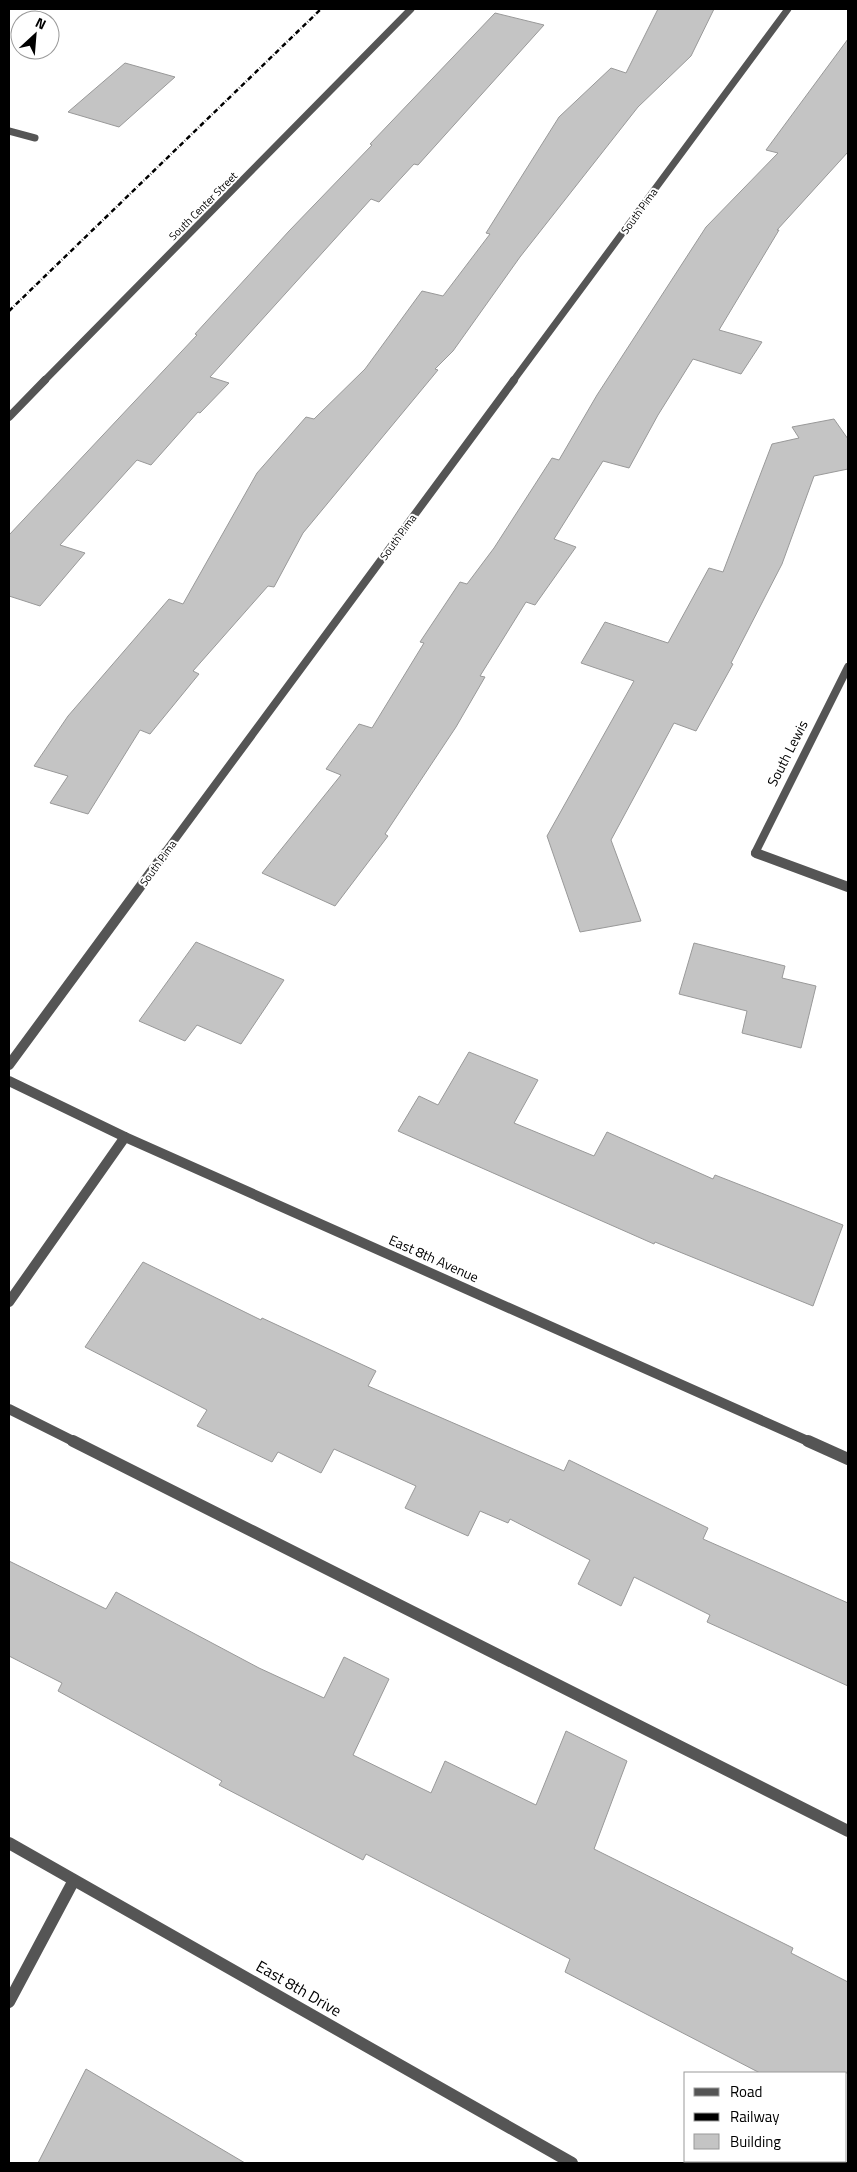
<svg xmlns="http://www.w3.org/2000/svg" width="857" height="2172" font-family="'Titillium Web',sans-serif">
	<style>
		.building { fill: #c4c4c4; stroke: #999 }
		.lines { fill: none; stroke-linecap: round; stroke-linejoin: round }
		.service-far2 { stroke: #555; stroke-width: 7 }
		.service-far1 { stroke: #555; stroke-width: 10 }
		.service { stroke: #555; stroke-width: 12 }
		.minor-far3 { stroke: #555; stroke-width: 7 }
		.minor-far2 { stroke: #555; stroke-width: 8 }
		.minor-far1 { stroke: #555; stroke-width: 10 }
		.minor { stroke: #555; stroke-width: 12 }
		.tertiary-far3 { stroke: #555; stroke-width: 7 }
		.tertiary-far2 { stroke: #555; stroke-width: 8 }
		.tertiary-far1 { stroke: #555; stroke-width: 10 }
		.tertiary { stroke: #555; stroke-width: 12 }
		.rail { stroke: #000; stroke-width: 2.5; stroke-dasharray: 5 2 0.5 2; stroke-linecap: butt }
		.labels { text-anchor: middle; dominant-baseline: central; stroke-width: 4; stroke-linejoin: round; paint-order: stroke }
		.far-street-label { font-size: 11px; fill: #000; stroke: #fff }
		.street-label { font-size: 14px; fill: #000; stroke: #fff }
		.near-street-label { font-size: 16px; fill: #000; stroke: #fff }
	</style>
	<rect width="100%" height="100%" fill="#fff"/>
	<path class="building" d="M658,9H714L691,56L638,107L520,257L453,351L435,369L438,370L303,533L274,587L268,586L193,671L199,674L150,734L140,730L88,814L50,803L68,776L34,766L68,716L169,599L183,604L257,473L306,417L314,419L365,369L422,291L443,296L490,234L486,233L559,117L611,68L626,73Z
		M495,13L544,25L418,165L414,164L379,202L371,199L210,377L229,383L200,413L198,412L151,465L137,460L60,545L85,553L40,606L9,596V535L197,335L195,334L289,231L372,145L370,144Z
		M848,39V152L777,230H779L719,330L762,342L741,374L693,359L658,415L629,468L603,461L554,539L576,547L535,605L526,602L480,676L485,677L456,727L385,834L388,836L335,906L262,873L341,775L326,769L359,724L372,728L424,643L420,642L460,582L467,584L494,548L552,458L559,460L597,395L706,227L778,153L766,150Z
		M125,63L175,77L119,127L68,112Z
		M834,419L848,439V469L814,476L782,564L731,663L733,664L696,731L674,723L611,840L641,921L580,932L547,836L634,681L581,663L605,622L668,643L709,568L723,572L772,444L799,438L792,427Z
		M196,942L284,980L241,1044L197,1025L185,1041L139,1021Z
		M694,943L785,966L782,978L816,986L801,1048L742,1033L747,1011L679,994Z
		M469,1052L538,1080L514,1123L594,1156L607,1132L713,1179L715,1175L843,1225L813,1306L655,1242L654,1244L398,1131L419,1096L438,1105Z
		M143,1262L261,1320L262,1318L376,1371L368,1386L564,1471L569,1460L708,1528L703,1539L848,1603V1686L707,1622L710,1615L634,1577L621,1606L578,1584L590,1560L510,1519L508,1523L480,1511L468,1536L405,1508L416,1486L334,1449L321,1473L278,1452L272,1462L197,1426L207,1410L85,1347Z
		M9,1561L106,1609L116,1592L259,1668L324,1698L344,1657L389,1679L353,1755L431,1793L445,1761L536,1805L566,1731L627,1761L594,1849L793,1948L791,1953L848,1982V2073H760L565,1972L570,1959L366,1854L363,1860L219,1785L222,1781L58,1691L62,1683L9,1656Z
		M86,2069L245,2163H38Z"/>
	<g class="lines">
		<path class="service-far2" d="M9,131L35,138"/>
		<path class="service-far1" d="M9,1409L75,1442"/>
		<path class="service" d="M73,1441L848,1831"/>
		<path class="minor-far3" d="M513,381L788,9"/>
		<path class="minor-far2" d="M164,854L514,380
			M759,854L755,853L848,667"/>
		<path class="minor-far1" d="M756,853L848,887
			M9,1065L165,853
			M9,1302L125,1137"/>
		<path class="minor" d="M9,1843L572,2163
			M9,2002L74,1880"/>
		<path class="tertiary-far3" d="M44,381L411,9"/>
		<path class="tertiary-far2" d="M9,417L45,380"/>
		<path class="tertiary-far1" d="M9,1081L125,1137L810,1442"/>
		<path class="tertiary" d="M808,1441L848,1459"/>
		<path class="rail" d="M9,311L321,9"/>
	</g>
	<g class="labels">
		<g class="far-street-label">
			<text transform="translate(203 206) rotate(-45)">South Center Street</text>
			<text transform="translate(639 211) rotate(-54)">South Pima</text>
			<text transform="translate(398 537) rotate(-54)">South Pima</text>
			<text transform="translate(158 863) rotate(-54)">South Pima</text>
		</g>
		<g class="street-label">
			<text transform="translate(787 753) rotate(-63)">South Lewis</text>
			<text transform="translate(434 1258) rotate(24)">East 8th Avenue</text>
		</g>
		<g class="near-street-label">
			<text transform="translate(299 1988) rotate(30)">East 8th Drive</text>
		</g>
	</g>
	<rect width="857" height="2172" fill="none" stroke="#000000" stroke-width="20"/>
	<rect x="684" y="2072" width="162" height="90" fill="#ffffff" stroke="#999999"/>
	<rect x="694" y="2088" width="25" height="8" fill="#555555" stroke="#999999"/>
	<text x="730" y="2097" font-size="15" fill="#000000">Road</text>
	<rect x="694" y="2113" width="25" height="8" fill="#000000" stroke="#999999"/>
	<text x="730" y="2122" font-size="15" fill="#000000">Railway</text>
	<rect x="694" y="2134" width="25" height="15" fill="#c4c4c4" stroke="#999999"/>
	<text x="730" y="2147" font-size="15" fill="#000000">Building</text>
	<g transform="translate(35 35) rotate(26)"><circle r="24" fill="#ffffff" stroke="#999999"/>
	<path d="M0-4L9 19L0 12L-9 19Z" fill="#000000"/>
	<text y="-8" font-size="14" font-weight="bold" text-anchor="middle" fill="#000000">N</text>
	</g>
</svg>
